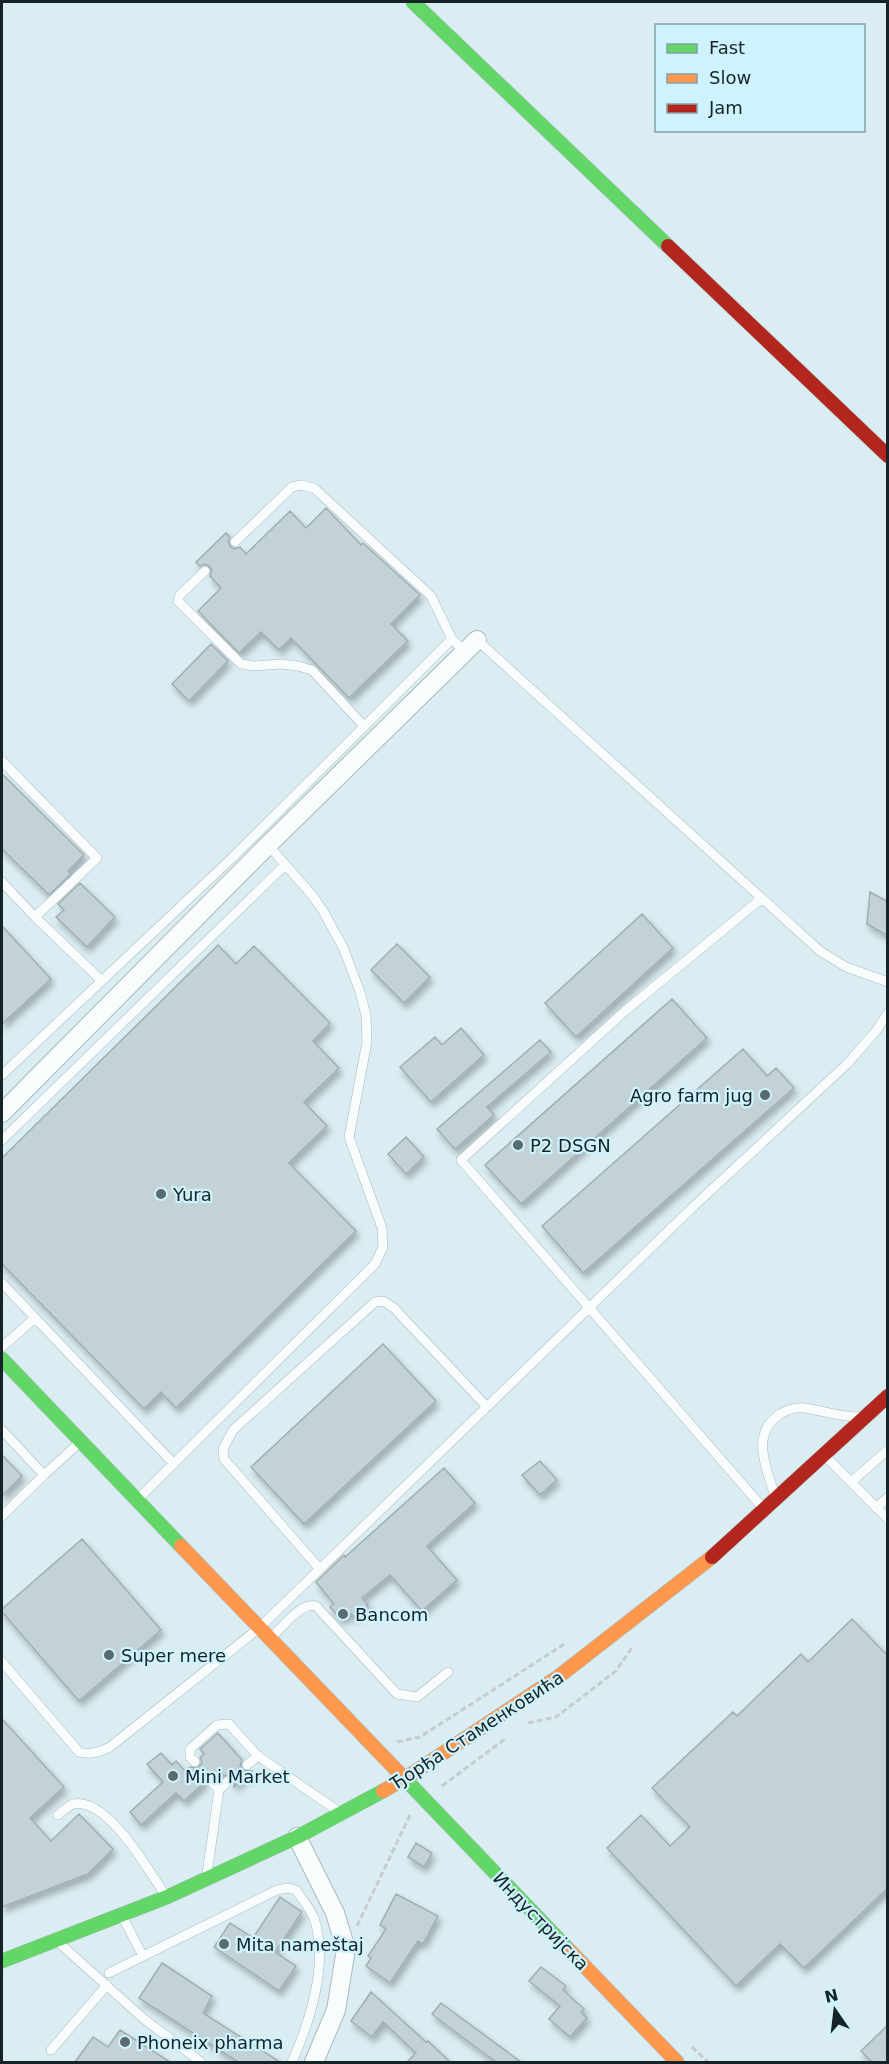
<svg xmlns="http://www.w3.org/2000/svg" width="889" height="2064" font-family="'DejaVu Sans',sans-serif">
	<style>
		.building { fill: #c2d2d6; stroke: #a0aeb2; stroke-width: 1.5; filter: url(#shadow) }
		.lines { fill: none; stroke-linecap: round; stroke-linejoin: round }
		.lane-casing { stroke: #aab9bd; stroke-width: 10 }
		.street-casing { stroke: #aab9bd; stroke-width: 20 }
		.fast-casing { stroke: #aab9bd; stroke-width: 15 }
		.slow-casing { stroke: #aab9bd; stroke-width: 15 }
		.jam-casing { stroke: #aab9bd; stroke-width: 15 }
		.path { stroke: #c6ccce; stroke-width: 3; stroke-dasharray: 6 3; stroke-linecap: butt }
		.lane { stroke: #f9fcfd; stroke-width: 9 }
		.street { stroke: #f9fcfd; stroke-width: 18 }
		.fast { stroke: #63d668; stroke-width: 14 }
		.slow { stroke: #ff974d; stroke-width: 14 }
		.jam { stroke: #b3261e; stroke-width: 14 }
		.poi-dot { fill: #5b6a6e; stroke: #cff3fd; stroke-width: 2 }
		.labels { text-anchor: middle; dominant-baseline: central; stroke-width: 4.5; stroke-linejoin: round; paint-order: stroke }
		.poi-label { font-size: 18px; fill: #162427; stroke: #cff3fd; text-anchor: start }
		.street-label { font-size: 18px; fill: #162427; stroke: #cff3fd }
	</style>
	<defs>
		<filter id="shadow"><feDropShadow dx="3" dy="5" stdDeviation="3" flood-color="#0004"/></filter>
	</defs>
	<rect width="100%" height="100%" fill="#daedf2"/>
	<path class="building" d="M326,508L361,545L363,543L420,595L391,624L408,641L349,698L291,638L279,650L261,632L239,653L198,611L221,588L210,576L212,570L209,566L204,564L200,566L196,562L226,533L230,537L228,541L230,546L234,549L240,547L246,554L290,511L306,528Z
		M211,644L228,661L189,701L172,684Z
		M2,774L84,855L68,871L71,874L49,895L2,849Z
		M80,883L115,917L87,947L56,917L64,910L58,904Z
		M870,892L888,902V936L867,924Z
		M642,914L673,948L576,1037L545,1003Z
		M2,926L51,979L2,1024Z
		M397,944L430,977L404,1003L371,970Z
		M218,945L236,964L254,946L330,1023L313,1041L339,1068L304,1102L327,1126L289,1163L356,1231L176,1408L161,1392L144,1409L2,1264V1158Z
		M672,999L707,1038L521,1204L485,1165Z
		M461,1028L484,1055L431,1102L400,1067L435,1037L442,1045Z
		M540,1040L551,1052L487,1107L494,1115L455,1149L437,1129Z
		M743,1049L767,1076L776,1068L794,1088L583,1273L542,1226Z
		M406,1137L424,1157L406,1174L388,1154Z
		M383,1344L436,1401L304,1524L251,1467Z
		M2,1455L22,1476L2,1496Z
		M540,1461L557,1480L540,1495L522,1475Z
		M444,1468L475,1503L427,1546L457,1580L422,1611L390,1575L362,1598L368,1605L354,1617L350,1613L342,1620L330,1607L334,1604L316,1582L344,1555L345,1557Z
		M82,1539L161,1630L79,1701L2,1612V1609Z
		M852,1619L888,1656V1888L804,1968L780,1944L736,1986L607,1848L641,1815L670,1846L690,1827L652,1788L733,1712L737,1716L801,1654L808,1662Z
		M2,1719L64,1787L30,1818L51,1841L79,1814L113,1849L88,1874L2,1907Z
		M218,1733L242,1760L240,1766L242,1770L252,1771L234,1787L235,1780L230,1775L224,1776L219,1770L214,1774L207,1773L202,1778L204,1783L184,1801L176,1793L141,1825L130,1812L163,1782L147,1764L161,1753L172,1765L176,1761L185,1771L190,1767L197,1768L202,1763L200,1758L204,1754L200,1749Z
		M416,1843L432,1853L424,1867L408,1857Z
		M396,1894L438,1916L423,1944L418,1941L390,1983L366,1966L371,1958L368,1956L386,1929L380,1925Z
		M280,1897L302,1912L275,1952L296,1966L279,1991L214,1947L230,1923L253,1938Z
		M162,1963L212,1996L203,2013L280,2062H238L139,1998Z
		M541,1967L566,1986L563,1990L584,2009L581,2012L587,2018L570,2037L549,2019L560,2006L529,1981Z
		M371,1992L426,2042L428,2041L450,2062H407L416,2053L383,2022L372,2037L351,2021Z
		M441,2003L521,2062H496L450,2028L432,2014Z
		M888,2025V2062H872L861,2051Z
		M120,2030L170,2062H75L93,2037L108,2047Z"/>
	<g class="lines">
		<g class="lane-casing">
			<path id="lane" d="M235,542L292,487L301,485L314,488L431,596L452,639
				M205,571L180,595L178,601L241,664L254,666L281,664L298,666L312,670L364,726
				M477,640L820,951L846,967L888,982
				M2,761L97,858L35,917L102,981
				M2,882L35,917
				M762,898L625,1011L461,1160L763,1508
				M2,1075L233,857L452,639L465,652
				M2,1140L285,865
				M2,1283L174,1464
				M2,1347L35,1318
				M2,1430L44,1475L79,1443
				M826,1457L888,1519
				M851,1482L888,1450
				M775,1496C768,1472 751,1438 775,1418C783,1411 794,1407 805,1408C824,1411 841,1417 860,1417
				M139,1498L375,1264L383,1247L382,1228L349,1137L367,1042L366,1015L360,992L343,947L323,911L312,895L268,845
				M876,1508L888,1497
				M2,1516L44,1475
				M319,1568L224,1459L223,1449L233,1430L375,1302L383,1301L394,1308L487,1407
				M271,1638C282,1628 300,1602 316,1606L397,1694L417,1697L448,1672
				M2,1662L79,1752C91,1755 100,1752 110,1747L259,1628L694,1206L847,1064L876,1031L888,1013
				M195,1762L190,1757V1749L217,1725L229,1724L258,1756L338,1811
				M247,1765L258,1756
				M219,1790L228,1781
				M58,1815C62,1812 68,1806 73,1804C107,1796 149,1871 165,1895
				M207,1874L219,1790L209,1779
				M122,1916L143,1956
				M58,1942L144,2019L201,2062
				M109,1973L277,1890L288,1888L296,1890C302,1899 310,1908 314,1918C329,1963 310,2021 292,2062
				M51,2050L107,1985"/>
		</g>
		<g class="street-casing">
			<path id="street" d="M2,1113L268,845L477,640
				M297,1837L335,1913L346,1949L336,2010L314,2062"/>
		</g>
		<g class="fast-casing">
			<path id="fast" d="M413,2L668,246
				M2,1359L181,1546
				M404,1778L569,1950
				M2,1961L167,1897L297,1837L383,1791"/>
		</g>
		<g class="slow-casing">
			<path id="slow" d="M181,1546L404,1778
				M383,1791L404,1779L558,1677L712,1557
				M569,1950L677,2062"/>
		</g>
		<g class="jam-casing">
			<path id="jam" d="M668,246L888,456
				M712,1557L888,1396"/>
		</g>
		<path class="path" d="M528,1723L556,1717L616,1671L633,1646
			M397,1742L420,1737L566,1643
			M442,1786L505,1739
			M357,1926L411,1813
			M692,2047L708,2062"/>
		<use href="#lane" class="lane"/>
		<use href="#street" class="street"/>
		<use href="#fast" class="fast"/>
		<use href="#slow" class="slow"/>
		<use href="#jam" class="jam"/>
	</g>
	<g class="poi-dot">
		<circle cx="765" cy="1095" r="6"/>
		<circle cx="518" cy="1145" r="6"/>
		<circle cx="161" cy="1194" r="6"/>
		<circle cx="343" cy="1614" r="6"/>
		<circle cx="109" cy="1655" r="6"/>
		<circle cx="173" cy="1776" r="6"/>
		<circle cx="224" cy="1944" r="6"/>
		<circle cx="125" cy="2042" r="6"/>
	</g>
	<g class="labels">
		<g class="poi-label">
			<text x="753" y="1095" text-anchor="end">Agro farm jug</text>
			<text x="530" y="1145">P2 DSGN</text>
			<text x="173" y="1194">Yura</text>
			<text x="355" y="1614">Bancom</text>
			<text x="121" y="1655">Super mere</text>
			<text x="185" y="1776">Mini Market</text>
			<text x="236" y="1944">Mita nameštaj</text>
			<text x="137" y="2042">Phoneix pharma</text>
		</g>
		<g class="street-label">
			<text transform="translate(477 1730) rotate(-33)">Ђорђа Стаменковића</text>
			<text transform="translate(541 1921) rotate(46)">Индустријска</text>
		</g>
	</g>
	<rect width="889" height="2064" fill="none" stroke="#162427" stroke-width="6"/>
	<rect x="655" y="24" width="210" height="108" fill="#cff3fd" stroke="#85a0a7" stroke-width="1.5"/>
	<rect x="667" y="44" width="30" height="9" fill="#63d668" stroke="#85a0a7" stroke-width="1.5"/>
	<text x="709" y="54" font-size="18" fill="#162427">Fast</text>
	<rect x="667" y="74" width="30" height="9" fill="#ff974d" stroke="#85a0a7" stroke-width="1.5"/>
	<text x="709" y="84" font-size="18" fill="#162427">Slow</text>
	<rect x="667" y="104" width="30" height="9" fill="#b3261e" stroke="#85a0a7" stroke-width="1.5"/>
	<text x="709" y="114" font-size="18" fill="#162427">Jam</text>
	<g transform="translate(835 2010) rotate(346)" stroke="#cff3fd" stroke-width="4.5" paint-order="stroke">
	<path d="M0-4.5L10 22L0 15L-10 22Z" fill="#162427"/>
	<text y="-9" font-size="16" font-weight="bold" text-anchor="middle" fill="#162427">N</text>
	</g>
</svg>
